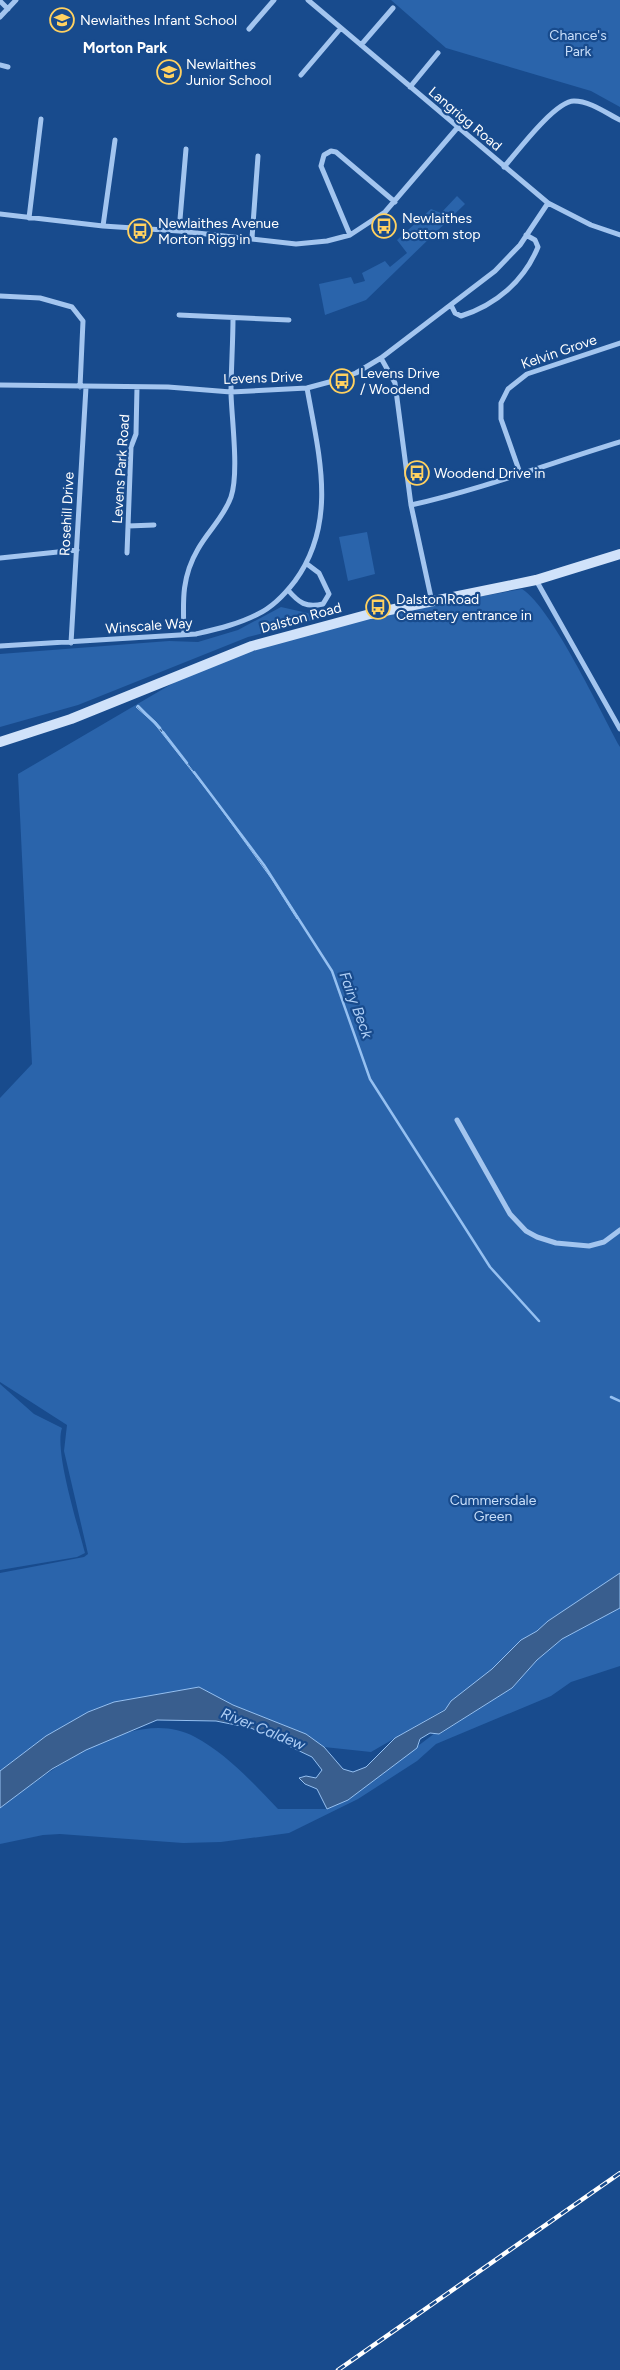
<svg xmlns="http://www.w3.org/2000/svg" width="620" height="2370" font-family="Figtree,sans-serif">
	<style>
		.green { fill: #2a64ab }
		.water { fill: #395e8e; stroke: #95c0f1 }
		.lines { fill: none; stroke-linecap: round; stroke-linejoin: round }
		.stream { stroke: #95c0f1; stroke-width: 2.5 }
		.street { stroke: #a3c5ef; stroke-width: 5 }
		.secondary { stroke: #d0e2fa; stroke-width: 10 }
		.rail-casing { stroke: #fff; stroke-width: 4.5 }
		.rail { stroke: #184b8d; stroke-width: 2.5; stroke-dasharray: 8; stroke-linecap: butt }
		.labels { text-anchor: middle; dominant-baseline: central; stroke-width: 4.5; stroke-linejoin: round; paint-order: stroke }
		.poi-label { font-size: 14px; fill: #fff; stroke: #184b8d; text-anchor: start }
		.park-label { font-size: 14px; fill: #c9dffa; stroke: #184b8d }
		.street-label { font-size: 14px; fill: #fff; stroke: #184b8d }
		.neighbourhood-label { font-size: 15px; font-weight: bold; fill: #fff; stroke: #184b8d }
		.water-label { font-size: 15px; font-style: italic; fill: #afcff6; stroke: #184b8d }
	</style>
	<rect width="100%" height="100%" fill="#184b8d"/>
	<path class="green" d="M391,0H620V107L591,91L446,48Z
		M457,196L465,204L366,300L325,315L319,284L351,277L354,284L365,281L362,273L385,261L390,267L407,253L397,240L431,209L441,213Z
		M367,532L375,574L348,581L339,537Z
		M522,589C552,608 600,711 620,747V1573L548,1621L537,1631L521,1640L493,1669L445,1709L371,1752L324,1747L306,1734L233,1705L199,1687L120,1701L92,1710L46,1736L0,1771V1573L84,1557L88,1554L64,1451L67,1425L0,1382V1098L32,1064L18,774L204,665L370,616Z
		M281,607L325,617L248,637L78,705L0,727V654L169,641L198,642L238,630Z
		M0,1384L34,1414L62,1428C54,1450 78,1526 85,1553L77,1557L0,1570Z
		M620,1608V1666L571,1682L551,1696L436,1744L417,1761L358,1799L289,1833L221,1842L183,1843L60,1834L43,1835L0,1844V1808C47,1773 134,1703 195,1737C227,1754 253,1783 278,1809H327L348,1799L435,1733L440,1734L512,1688L537,1660L562,1639Z"/>
	<path class="water" d="M138,706L156,722L214,799L154,723L136,707Z
		M216,802L264,865L298,917L297,919L271,878Z
		M620,1573V1608L562,1639L537,1660L512,1688L439,1734L430,1733L420,1739L417,1748L348,1800L327,1809L317,1789L305,1784L299,1778L306,1776L316,1778L322,1770L312,1757L251,1728L216,1721L157,1720L86,1750L52,1769L0,1808V1771L46,1736L88,1712L114,1702L199,1687L233,1705L306,1734L324,1747L343,1769L353,1772L366,1767L395,1738L445,1710L451,1701L492,1669L521,1640L537,1631L548,1621Z"/>
	<g class="lines">
		<path class="stream" d="M138,706L160,728
			M163,732L187,763
			M194,772L264,865L332,971L370,1079L490,1267L539,1321
			M611,1397L620,1401"/>
		<path class="street" d="M308,0L548,203L591,225L620,235
			M0,1L8,9
			M0,17L16,0
			M249,29L274,0
			M361,45L393,8
			M0,65L8,67
			M301,75L341,28
			M410,87L438,53
			M504,167C517,152 555,101 574,101C590,101 606,113 620,120
			M0,214L103,226L179,231L296,244L327,241L350,235L385,212L458,127
			M29,218L41,119
			M103,226L115,140
			M179,231L186,149
			M350,235L321,166L324,155L331,151L336,152L395,202
			M252,238L258,156
			M0,296L40,298L72,307L83,321L80,387
			M451,305L455,313L461,316C496,305 524,281 538,247L535,240L526,235
			M179,315L289,320
			M381,358L395,383L411,505L432,602
			M0,385L168,387L231,392L307,388L333,381L356,373L381,358L495,271L520,245L548,203
			M520,473L501,419V403L508,389L527,374L620,343
			M411,505C482,489 551,463 620,442
			M128,526L154,525
			M127,553L131,447L136,434L137,387
			M0,558L77,550
			M536,580L620,729
			M288,590C299,603 306,608 323,604L329,594L319,573L307,564
			M184,634C183,602 181,578 198,549C208,531 224,517 231,497C239,473 232,422 231,394C231,369 233,343 233,318
			M71,643L86,387
			M0,646L196,634C217,629 239,624 258,614C273,607 285,594 295,581C338,522 319,455 307,388
			M457,1120L510,1214L526,1231L537,1237L556,1243L589,1246L604,1242L620,1230"/>
		<path class="secondary" d="M0,742L71,719L252,646L370,614L536,580L620,554"/>
		<g class="rail-casing">
			<path id="rail" d="M338,2370L620,2173"/>
		</g>
		<use href="#rail" class="rail"/>
	</g>
	<defs>
		<g id="school-ring" transform="scale(1.25)"><circle r="9.5" fill="#184b8d" stroke="#ffd160" stroke-width="1.5"/><path d="M0-5L7-2L0 1L-7-2ZM-4 1L0 2.5L4 1V4Q0 6-4 4Z" fill="#ffd160"/></g>
		<g id="bus-ring" transform="scale(1.25)"><circle r="9.5" fill="#184b8d" stroke="#ffd160" stroke-width="1.5"/><path d="M-5-6H5V4H4V6H2V4H-2V6H-4V4H-5ZM-3.5-4V0h7V-4ZM-3.5 1.2v1.5H-2V1.2ZM2 1.2v1.5H3.5V1.2Z" fill="#ffd160"/></g>
	</defs>
	<g fill-rule="evenodd">
		<use href="#school-ring" x="62" y="20"/>
		<use href="#school-ring" x="169" y="72"/>
		<use href="#bus-ring" x="384" y="226"/>
		<use href="#bus-ring" x="140" y="231"/>
		<use href="#bus-ring" x="342" y="381"/>
		<use href="#bus-ring" x="417" y="473"/>
		<use href="#bus-ring" x="378" y="607"/>
	</g>
	<g class="labels">
		<g class="poi-label">
			<text x="80" y="20">Newlaithes Infant School</text>
			<text x="186" y="64">Newlaithes<tspan x="186" dy="16">Junior School</tspan></text>
			<text x="402" y="218">Newlaithes<tspan x="402" dy="16">bottom stop</tspan></text>
			<text x="158" y="223">Newlaithes Avenue<tspan x="158" dy="16">Morton Rigg in</tspan></text>
			<text x="360" y="373">Levens Drive<tspan x="360" dy="16">/ Woodend</tspan></text>
			<text x="434" y="473">Woodend Drive in</text>
			<text x="396" y="599">Dalston Road<tspan x="396" dy="16">Cemetery entrance in</tspan></text>
		</g>
		<g class="park-label">
			<text x="578" y="35">Chance's<tspan x="578" dy="16">Park</tspan></text>
			<text x="493" y="1500">Cummersdale<tspan x="493" dy="16">Green</tspan></text>
		</g>
		<g class="street-label">
			<text transform="translate(465 119) rotate(40)">Langrigg Road</text>
			<text transform="translate(559 352) rotate(-19)">Kelvin Grove</text>
			<text transform="translate(263 378) rotate(-2)">Levens Drive</text>
			<text transform="translate(121 469) rotate(-86)">Levens Park Road</text>
			<text transform="translate(67 514) rotate(-87)">Rosehill Drive</text>
			<text transform="translate(301 618) rotate(-15)">Dalston Road</text>
			<text transform="translate(149 626) rotate(-4)">Winscale Way</text>
		</g>
		<g class="neighbourhood-label">
			<text x="125" y="48">Morton Park</text>
		</g>
		<g class="water-label">
			<text transform="translate(356 1005) rotate(70)">Fairy Beck</text>
			<text transform="translate(263 1729) rotate(22)">River Caldew</text>
		</g>
	</g>
</svg>
